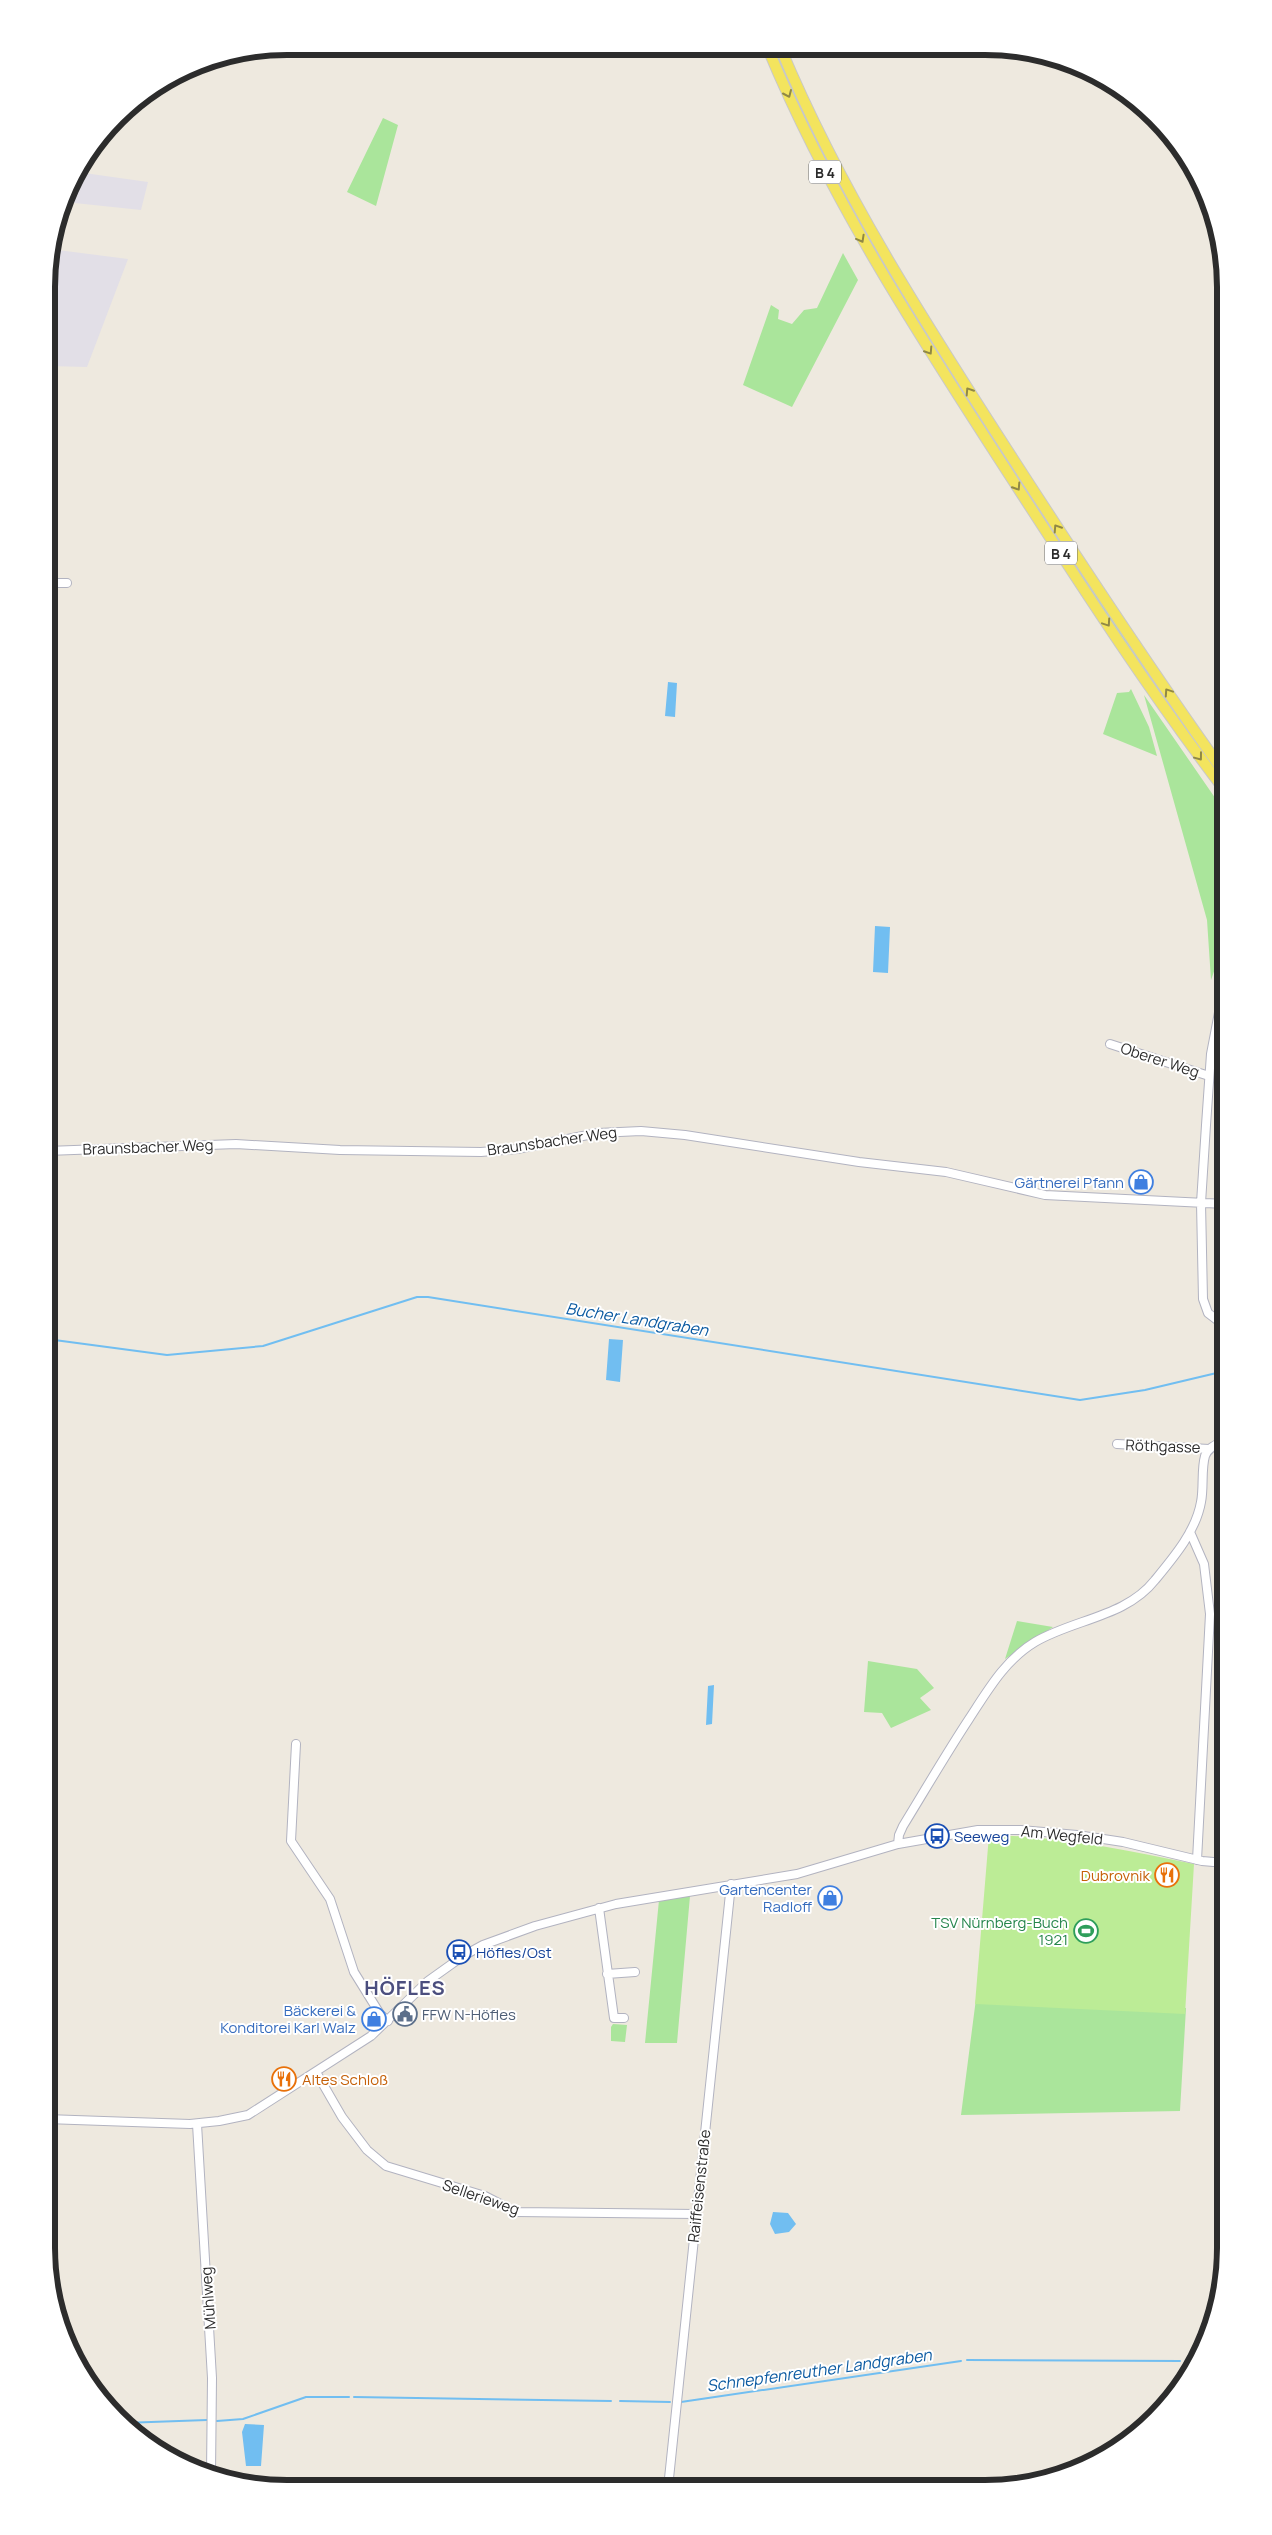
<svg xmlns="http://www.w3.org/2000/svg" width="1272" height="2535" font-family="Manrope,sans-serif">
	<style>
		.industrial { fill: #e2dfe7 }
		.green { fill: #aae59b }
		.pitch { fill: #bcec96 }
		.water { fill: #71bef1 }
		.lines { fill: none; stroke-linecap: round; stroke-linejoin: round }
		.stream { stroke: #71bef1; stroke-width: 2 }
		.minor-casing { stroke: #b2b3c0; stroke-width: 10 }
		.major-casing { stroke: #c8c8c8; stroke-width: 12 }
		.minor { stroke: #fff; stroke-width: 8 }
		.major { stroke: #f3e45e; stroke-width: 10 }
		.oneway { stroke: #908845 }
		.labels { text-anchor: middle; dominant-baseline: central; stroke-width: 4; stroke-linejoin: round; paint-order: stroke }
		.shield { fill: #fff; stroke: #6b6b6b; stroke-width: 1 }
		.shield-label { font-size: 14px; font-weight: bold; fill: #2c2c2c }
		.street-label { font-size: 15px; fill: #2c2c2c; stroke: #fff }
		.shop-label { font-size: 15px; fill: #366cbe; stroke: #fff; text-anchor: end }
		.transit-label { font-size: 15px; fill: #164399; stroke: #fff; text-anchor: start }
		.food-label { font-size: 15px; fill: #c56008; stroke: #fff; text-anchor: end }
		.leisure-label { font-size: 15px; fill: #27864d; stroke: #fff; text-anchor: end }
		.service-label { font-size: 15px; fill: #4e5e75; stroke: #fff; text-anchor: start }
		.water-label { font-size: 16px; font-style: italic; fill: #0b5aa1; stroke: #fff }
		.district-label { font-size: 20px; font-weight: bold; letter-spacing: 1px; fill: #4b4e7e; stroke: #fff }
		.rim { fill: none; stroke: #2c2c2c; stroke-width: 6 }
	</style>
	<rect width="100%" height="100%" fill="#eee9df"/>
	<path class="industrial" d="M77,172L148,182L141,210L65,202L71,180Z
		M50,249L128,259L87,367L48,366V256Z"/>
	<path class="green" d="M771,49H777L834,173L902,293L897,295L846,206Z
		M383,118L398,125L376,206L347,192Z
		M843,253L858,280L792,407L743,385L771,305L779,310L778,319L792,324L804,310L817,308Z
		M906,299L1226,780V785L1067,559L901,302Z
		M1131,689L1149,727L1157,756L1103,734L1117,693L1129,692Z
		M1144,695L1220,805L1214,809L1226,828V937L1211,980L1207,920Z
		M1017,1621L1053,1627L1005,1659Z
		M868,1661L917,1669L934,1688L920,1698L931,1710L891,1728L882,1713L864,1712Z
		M690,1896L677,2043H645L659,1900Z
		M977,1991L1186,2008L1180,2111L961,2115Z
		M613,2024L627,2025L625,2042L611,2041V2027Z"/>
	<path class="pitch" d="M989,1835C1059,1836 1126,1850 1194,1864L1185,2014L975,2004Z"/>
	<path class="water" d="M668,682L677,683L675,717L665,716Z
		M875,926L890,927L888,973L873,972Z
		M609,1339L623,1340L620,1382L606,1380Z
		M714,1685L712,1724L706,1725L708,1686Z
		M773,2212L788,2213L796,2224L789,2232L775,2234L770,2224Z
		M245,2424L264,2425L261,2466H246L242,2432Z"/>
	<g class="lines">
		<path class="stream" d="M47,1339L167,1355L263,1346L417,1297H428L1080,1400L1145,1390L1225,1371
			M967,2360L1180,2361
			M1187,2361H1195
			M354,2397L611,2401
			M620,2401L670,2402
			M681,2402L961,2361
			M217,2421L243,2419L306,2397H349
			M123,2423L207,2420"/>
		<g class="minor-casing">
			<path id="minor" d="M48,583H67
				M1223,1017L1226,1010
				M1110,1044L1209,1076
				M47,1151L236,1144L340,1150L481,1152L517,1149L598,1133L641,1131L685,1135L859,1162L946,1172L1045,1195L1225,1204
				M1225,1326L1208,1313L1203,1299L1201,1203L1206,1125L1211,1054L1226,976
				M1117,1444L1209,1449
				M1190,1532L1204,1564L1210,1614L1197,1860
				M296,1744L291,1841L330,1899L354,1972L380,2014L388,2021
				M898,1844L899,1835L903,1826C925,1790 946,1754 969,1719C988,1690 1005,1660 1035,1642C1074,1619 1126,1617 1155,1580C1174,1557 1196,1531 1201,1502C1204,1487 1201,1470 1205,1456C1208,1447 1218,1444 1225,1440
				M599,1908L614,2018H624
				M607,1974L635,1972
				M316,2072L342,2117L367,2150L386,2166L485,2196L516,2212L696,2214
				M46,2119L190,2124L219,2121L248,2115L371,2036L428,1981L463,1956L483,1945L535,1926L616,1904L797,1874L898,1844L978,1830H1021L1077,1835L1123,1842L1202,1861L1225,1863
				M197,2124L212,2378L211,2473
				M668,2488L731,1884"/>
		</g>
		<g class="major-casing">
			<path id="major" d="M768,49C829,196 915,329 1001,462C1073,573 1145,686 1226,792
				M781,49C841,192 922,318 1006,448C1077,558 1149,668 1226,775"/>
		</g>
		<use href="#minor" class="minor"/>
		<use href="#major" class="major"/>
	</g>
	<defs><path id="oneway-chevron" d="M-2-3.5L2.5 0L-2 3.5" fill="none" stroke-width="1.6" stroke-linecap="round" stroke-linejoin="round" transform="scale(1.25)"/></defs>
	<g class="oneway">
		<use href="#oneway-chevron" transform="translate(788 94) rotate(66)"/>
		<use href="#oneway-chevron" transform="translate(861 239) rotate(61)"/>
		<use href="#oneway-chevron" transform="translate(929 351) rotate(57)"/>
		<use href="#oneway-chevron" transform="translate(969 391) rotate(-123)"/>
		<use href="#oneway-chevron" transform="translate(1017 487) rotate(57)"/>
		<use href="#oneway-chevron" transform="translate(1057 528) rotate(-123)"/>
		<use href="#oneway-chevron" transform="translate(1107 623) rotate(56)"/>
		<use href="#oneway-chevron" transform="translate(1168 692) rotate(-124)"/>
		<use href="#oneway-chevron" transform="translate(1199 757) rotate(53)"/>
	</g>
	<defs>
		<g id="shop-ring" transform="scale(1.25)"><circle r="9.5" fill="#fff" stroke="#3f7fe0" stroke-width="1.5"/><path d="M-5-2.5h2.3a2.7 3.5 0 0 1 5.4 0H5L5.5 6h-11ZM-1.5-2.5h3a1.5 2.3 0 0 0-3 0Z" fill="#3f7fe0"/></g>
		<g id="bus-ring" transform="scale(1.25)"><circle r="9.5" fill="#fff" stroke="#1a4fb4" stroke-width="1.5"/><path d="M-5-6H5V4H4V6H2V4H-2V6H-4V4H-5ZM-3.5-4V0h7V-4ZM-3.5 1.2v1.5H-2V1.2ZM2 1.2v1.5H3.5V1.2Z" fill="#1a4fb4"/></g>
		<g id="restaurant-ring" transform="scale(1.25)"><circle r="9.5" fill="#fff" stroke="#e8710a" stroke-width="1.5"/><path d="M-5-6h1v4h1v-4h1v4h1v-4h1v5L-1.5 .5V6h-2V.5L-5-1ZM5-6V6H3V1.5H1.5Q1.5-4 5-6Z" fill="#e8710a"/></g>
		<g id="stadium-ring" transform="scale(1.25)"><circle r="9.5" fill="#fff" stroke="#2e9e5b" stroke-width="1.5"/><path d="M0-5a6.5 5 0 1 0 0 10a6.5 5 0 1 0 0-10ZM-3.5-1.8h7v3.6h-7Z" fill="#2e9e5b"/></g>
		<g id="civic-ring" transform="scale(1.25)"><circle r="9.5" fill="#fff" stroke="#5c6f8a" stroke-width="1.5"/><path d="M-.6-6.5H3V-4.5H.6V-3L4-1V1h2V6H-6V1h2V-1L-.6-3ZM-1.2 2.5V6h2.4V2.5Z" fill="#5c6f8a"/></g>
	</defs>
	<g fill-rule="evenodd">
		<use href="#shop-ring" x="1141" y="1182"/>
		<use href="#bus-ring" x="937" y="1836"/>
		<use href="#restaurant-ring" x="1167" y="1875"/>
		<use href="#shop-ring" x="830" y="1898"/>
		<use href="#stadium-ring" x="1086" y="1931"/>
		<use href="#bus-ring" x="459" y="1952"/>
		<use href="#civic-ring" x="405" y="2014"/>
		<use href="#shop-ring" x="374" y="2019"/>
		<use href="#restaurant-ring" x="284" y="2079"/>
	</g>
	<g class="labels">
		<g class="shield">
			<rect x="809" y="160.5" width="32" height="23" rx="4"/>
			<rect x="1045" y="541.5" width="32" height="23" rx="4"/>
		</g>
		<g class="shield-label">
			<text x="825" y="172">B 4</text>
			<text x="1061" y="553">B 4</text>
		</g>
		<g class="street-label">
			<text transform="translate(1160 1060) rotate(18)">Oberer Weg</text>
			<text transform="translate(552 1141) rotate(-8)">Braunsbacher Weg</text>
			<text transform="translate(148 1147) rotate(-2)">Braunsbacher Weg</text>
			<text transform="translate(1163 1446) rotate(2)">Röthgasse</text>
			<text transform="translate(1062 1835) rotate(6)">Am Wegfeld</text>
			<text transform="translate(699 2186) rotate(-84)">Raiffeisenstraße</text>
			<text transform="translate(481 2197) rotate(19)">Sellerieweg</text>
			<text transform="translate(208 2298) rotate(-94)">Mühlweg</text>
		</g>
		<g class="shop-label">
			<text x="1124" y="1182">Gärtnerei Pfann</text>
			<text x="812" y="1889">Gartencenter<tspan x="812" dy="17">Radloff</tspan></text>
			<text x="356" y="2010">Bäckerei &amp;<tspan x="356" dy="17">Konditorei Karl Walz</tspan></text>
		</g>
		<g class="transit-label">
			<text x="954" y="1836">Seeweg</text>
			<text x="476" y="1952">Höfles/Ost</text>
		</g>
		<g class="food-label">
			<text x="1150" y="1875">Dubrovnik</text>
			<text x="302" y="2079" text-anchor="start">Altes Schloß</text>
		</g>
		<g class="leisure-label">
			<text x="1068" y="1922">TSV Nürnberg-Buch<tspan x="1068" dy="17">1921</tspan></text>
		</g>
		<g class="service-label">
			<text x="422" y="2014">FFW N-Höfles</text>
		</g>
		<g class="water-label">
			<text transform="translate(637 1319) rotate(9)">Bucher Landgraben</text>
			<text transform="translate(819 2370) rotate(-8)">Schnepfenreuther Landgraben</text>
		</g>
		<g class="district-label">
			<text x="405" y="1987">HÖFLES</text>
		</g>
	</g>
	<path d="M0 0H1272V2535H0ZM287 55H985A232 232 0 0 1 1217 287V2248A232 232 0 0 1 985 2480H287A232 232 0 0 1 55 2248V287A232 232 0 0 1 287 55Z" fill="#fff" fill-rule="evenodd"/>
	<path class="rim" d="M287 55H985A232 232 0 0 1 1217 287V2248A232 232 0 0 1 985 2480H287A232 232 0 0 1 55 2248V287A232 232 0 0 1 287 55Z"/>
</svg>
